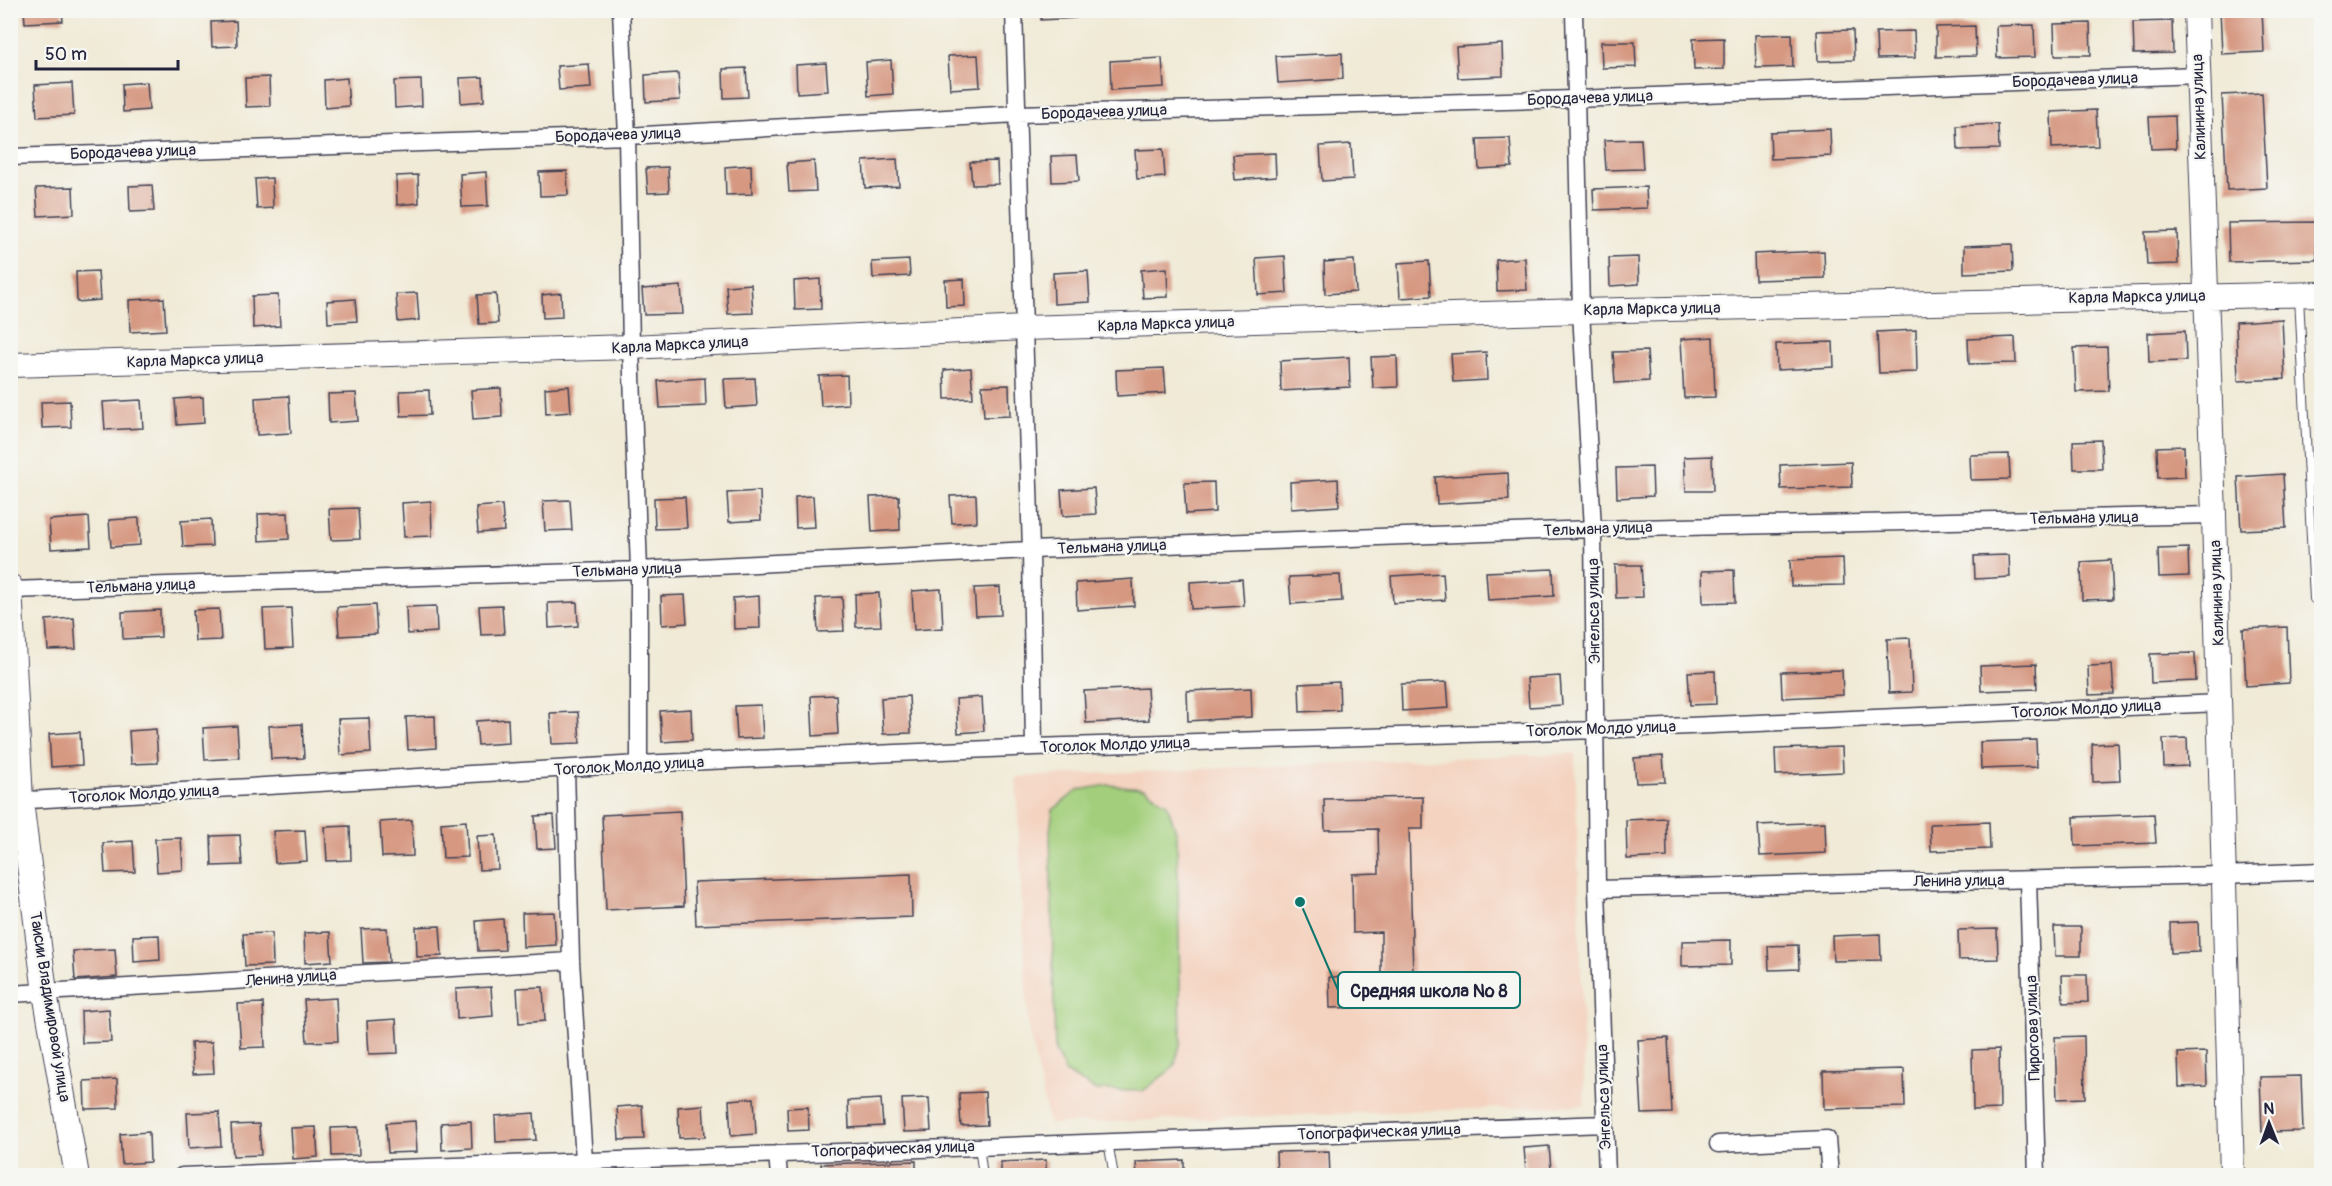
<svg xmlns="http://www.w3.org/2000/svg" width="2332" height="1186" font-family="Pangolin,sans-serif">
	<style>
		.built { fill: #f4d3c0 }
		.green { fill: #a3cf7c; stroke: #62785c; stroke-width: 1.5 }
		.building { fill: #d69881 }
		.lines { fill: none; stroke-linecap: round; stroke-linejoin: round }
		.lane-casing { stroke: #414052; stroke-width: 10 }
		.street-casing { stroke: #414052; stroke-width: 19 }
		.secondary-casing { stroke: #414052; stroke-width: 26 }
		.lane { stroke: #fff; stroke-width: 8 }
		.street { stroke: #fff; stroke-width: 16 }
		.secondary { stroke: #fff; stroke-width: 24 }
		.labels { text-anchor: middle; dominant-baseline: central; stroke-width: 4.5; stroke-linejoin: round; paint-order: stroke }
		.street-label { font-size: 16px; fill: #22223b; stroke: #f6f6f2 }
		.leader { fill: none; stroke: #0f766e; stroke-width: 2 }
		.callout-dot { fill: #0f766e; stroke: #f6f6f2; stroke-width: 2 }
		.callout { fill: #f6f6f2; stroke: #0f766e; stroke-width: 2 }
		.callout-label { font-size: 18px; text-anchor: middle; font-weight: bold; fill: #22223b }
	</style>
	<rect width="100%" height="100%" fill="#f6f6f2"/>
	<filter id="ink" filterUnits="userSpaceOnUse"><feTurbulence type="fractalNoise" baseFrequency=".0167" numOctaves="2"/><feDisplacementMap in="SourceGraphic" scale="12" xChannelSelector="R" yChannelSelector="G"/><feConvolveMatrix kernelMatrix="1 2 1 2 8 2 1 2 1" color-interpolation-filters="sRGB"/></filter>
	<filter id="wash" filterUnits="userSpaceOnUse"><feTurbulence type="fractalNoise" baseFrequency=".008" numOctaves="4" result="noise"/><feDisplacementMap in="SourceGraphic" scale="24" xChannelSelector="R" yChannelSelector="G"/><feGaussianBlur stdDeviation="1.35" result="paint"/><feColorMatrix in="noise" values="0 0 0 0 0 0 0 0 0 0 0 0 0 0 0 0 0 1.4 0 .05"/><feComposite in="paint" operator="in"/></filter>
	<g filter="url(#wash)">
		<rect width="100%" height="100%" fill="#f0ead6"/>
		<path class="built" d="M1575,753L1585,1105L1049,1124L1028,1027L1016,777Z"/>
		<path class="green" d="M1108,785L1144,788L1167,804L1177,834L1181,1041L1174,1067L1143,1091L1096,1090L1066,1073L1055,1051L1050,831L1053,810L1078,790Z"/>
		<g id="blocks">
			<path class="building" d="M24,10H62L63,21L25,23Z
				M1041,10H1076V18L1041,20Z
				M2220,10H2262L2264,52L2222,54Z
				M236,21L237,46L212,47L211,22Z
				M2172,21L2173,53L2134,54L2133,22Z
				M2090,23L2091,55H2055L2054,24Z
				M2034,25L2035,57L1997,58L1996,26Z
				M1975,26L1976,56L1936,57V27Z
				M1853,30L1854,60L1818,61L1817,31Z
				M1914,31L1915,58L1877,59L1876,32Z
				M1792,34L1793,67L1756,68L1755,35Z
				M1724,38V69L1694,70L1693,39Z
				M1601,42H1635L1636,67L1602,68Z
				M1502,44L1503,76L1458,78L1456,47Z
				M1342,53L1343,79L1278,83L1276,56Z
				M978,55L980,87L950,89L948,56Z
				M1162,58L1164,87L1111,90L1110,61Z
				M891,60L893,94L868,96L866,62Z
				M826,63L828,91L797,93L796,65Z
				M589,64L591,88L559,90L557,66Z
				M746,68L748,97L724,98L723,69Z
				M678,73L680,100L646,102L645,75Z
				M269,77L270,106L246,107L245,78Z
				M483,77L484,101L461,103L460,78Z
				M347,78L349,106L325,108L324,80Z
				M421,80L422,106L395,108L394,81Z
				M147,82L149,110L123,112L122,84Z
				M72,83L74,115L37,117L35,85Z
				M2262,93L2267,188L2227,190L2222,95Z
				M2096,110L2098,146L2052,148L2051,112Z
				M2175,116L2176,148L2151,149L2149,117Z
				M1998,124L1999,149L1958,150L1957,126Z
				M1830,129L1831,156L1771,159L1770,132Z
				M1510,138L1512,167L1479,169L1477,139Z
				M1641,139L1643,169L1606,170L1604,140Z
				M1351,144L1353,179L1322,181L1320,146Z
				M1163,149L1165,177L1137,179L1135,150Z
				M1275,153L1276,177L1235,180L1233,155Z
				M1077,155L1079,181L1052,182L1051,156Z
				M897,159L899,186L865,188L863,161Z
				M814,161L816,191L789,192L787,163Z
				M997,161L998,184L972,185L970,162Z
				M751,165L752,194L726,195L725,167Z
				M668,167L669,192L648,193L646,168Z
				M567,171L568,195L540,196L539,172Z
				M486,172L488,206L462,207L460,174Z
				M418,175L419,203L397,205L396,176Z
				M272,178L273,208L257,209L255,179Z
				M152,185L154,211L130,212L129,186Z
				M73,187L74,214L38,216L36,188Z
				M1646,187L1647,208L1594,210L1593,189Z
				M2316,222L2317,260L2229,262L2228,223Z
				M2177,231L2178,264L2147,265L2145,232Z
				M2012,244L2013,271L1964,273V246Z
				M1824,251L1825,278L1755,280L1754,254Z
				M1285,256L1287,293L1258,295L1256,258Z
				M1638,257L1639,284L1610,286L1609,258Z
				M1525,258L1527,290L1497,291L1496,260Z
				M909,260L910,276L873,278L872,262Z
				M1354,260L1356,292L1325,294L1324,262Z
				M1429,261L1431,296L1400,298L1398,263Z
				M1167,268L1168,297L1143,298L1141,270Z
				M98,271L100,300L77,302L76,272Z
				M1088,271L1090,302L1054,304L1053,273Z
				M820,279L821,309L795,310L794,281Z
				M964,279L965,306L946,307L945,280Z
				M751,284L753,313L728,314L726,286Z
				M681,286L683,314L644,315L642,289Z
				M417,293L419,320L398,322L396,294Z
				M561,293L562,317L543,318L542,295Z
				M496,294L498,323L479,324L477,295Z
				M278,295L280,326L253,328L252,296Z
				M164,298L166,330L130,332L129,300Z
				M355,299L357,321L328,323L327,301Z
				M2282,319L2285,379L2238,381L2236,322Z
				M1916,330L1917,372L1879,373L1877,332Z
				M2185,331L2186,361L2149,362L2148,333Z
				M1713,337L1715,397L1684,398L1681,339Z
				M2015,337L2016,363L1969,364L1968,339Z
				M1833,342L1834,367L1777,370L1776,344Z
				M2107,347L2109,391L2076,392L2074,348Z
				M1647,351L1649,381L1615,383L1613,352Z
				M1486,352L1487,380L1453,382L1451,354Z
				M1397,356L1398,387L1373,388L1371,357Z
				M1349,357L1350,387L1281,391L1280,361Z
				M971,368L973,398L945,399L944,370Z
				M1164,368L1166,393L1117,396L1116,370Z
				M847,375L848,404L821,406L819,376Z
				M705,378L706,406L660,408L658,381Z
				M755,378L757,406L726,408L724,379Z
				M1009,385L1010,416L984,417L982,386Z
				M569,386L571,412L546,414L545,388Z
				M501,388L502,417L473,419L471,390Z
				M429,390L430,415L401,416L400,391Z
				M356,393L358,421L329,423L328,394Z
				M289,396L291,433L257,435L255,398Z
				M203,397L204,423L177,425L175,399Z
				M141,400L143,428L105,430L103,402Z
				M70,401L71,427L42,428L41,402Z
				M2101,440L2102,469H2074L2073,441Z
				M2184,446L2185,477L2158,478L2157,447Z
				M2009,454L2010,479L1971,480L1970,455Z
				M1712,456L1713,491H1686L1684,457Z
				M1851,462L1852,487L1781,489L1780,465Z
				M1652,467L1653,496L1617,498L1616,468Z
				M1508,473L1509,500L1437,504L1435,477Z
				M2283,474L2286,528L2241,530L2238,477Z
				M1338,479L1339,506L1291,509L1290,482Z
				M1214,482L1215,512L1186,514L1184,483Z
				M1094,488L1096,514L1063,516L1061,490Z
				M760,491L761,520L729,522L727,493Z
				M976,495L977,522L952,523L950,496Z
				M813,496L815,527L796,528L795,497Z
				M899,496L900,530L872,532L870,497Z
				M685,497L687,528L655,529L654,498Z
				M570,500L572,530L545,531L543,501Z
				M431,501L432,536L404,537L402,503Z
				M502,505L504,531L478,533L476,507Z
				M358,508L360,539L331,540L329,509Z
				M288,513L289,539L259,541L258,514Z
				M89,517L91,547L51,549L49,520Z
				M139,518L140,545L111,547L109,520Z
				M211,519L212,546L183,547L181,521Z
				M2188,548L2189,576L2159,577L2158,549Z
				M2009,555L2010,577L1975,579L1974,556Z
				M1843,558L1844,585L1791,586L1790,560Z
				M2111,560L2113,599L2082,600L2081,562Z
				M1615,565H1641L1643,597L1616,598Z
				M1553,569L1554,596L1488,600L1486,572Z
				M1734,570L1735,602L1703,603L1702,571Z
				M1443,573L1445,600L1393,603L1391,576Z
				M1340,575L1342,601L1291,604L1289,577Z
				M1133,579L1134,606L1077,610L1076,583Z
				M1242,579L1244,606L1191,609L1190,582Z
				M1000,587L1001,615L976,616L974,588Z
				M941,589L943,628L914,630L912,591Z
				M879,593L881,626L856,627L855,594Z
				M685,595L687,623L662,625L661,596Z
				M759,596L760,628L734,629L733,598Z
				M842,597L844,631L818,632L816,598Z
				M577,602L578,626L549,628L548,603Z
				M375,605L377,634L339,636L337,607Z
				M502,605L504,634L481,635L479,606Z
				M436,606L437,632L407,634L406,607Z
				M291,608L293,648L265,649L263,609Z
				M219,609L221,640L195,641L193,610Z
				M160,610L161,637L123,639L122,612Z
				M74,618L76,649L48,650L46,620Z
				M2287,627L2289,683L2246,686L2243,629Z
				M1910,638L1912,692L1889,693L1887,639Z
				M2195,653L2196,681L2151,683L2150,654Z
				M2036,664L2037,689L1981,691L1980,666Z
				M2112,665L2114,694L2089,695L2088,666Z
				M1842,670L1843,695L1782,698L1781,672Z
				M1715,671L1716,704L1690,705L1688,672Z
				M1560,676L1562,705L1529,707L1527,678Z
				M1339,682L1340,710L1300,712L1299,684Z
				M1447,682L1449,708L1402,711L1401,684Z
				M1147,688L1149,720L1086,723L1084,691Z
				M1251,688L1252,717L1188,721L1187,691Z
				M836,695L838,734L813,736L811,696Z
				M909,696L911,733L883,734L881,698Z
				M982,697L984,731L958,733L956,699Z
				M761,705L763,738L737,739L735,706Z
				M691,709L692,740L662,742L660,711Z
				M578,712L580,743L552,744L550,713Z
				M435,716L436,748L408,750L406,717Z
				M369,718L371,753L340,755L338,719Z
				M508,719L509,743L478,745L476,721Z
				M302,724L304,758L271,759L269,726Z
				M237,726L239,758L205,760L203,728Z
				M156,729L158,763L131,764L129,731Z
				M80,732L82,765L51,767L49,734Z
				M2187,738L2188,766L2164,767L2163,739Z
				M2036,740L2037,767L1981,769L1980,742Z
				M2118,743L2120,781L2093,782L2092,744Z
				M1842,747L1843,772L1776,775L1775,749Z
				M1663,756L1665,782L1636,783L1634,758Z
				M1423,797V829H1409L1413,974H1427L1428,1006L1330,1008L1329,977L1381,976V932L1353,933L1352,874L1379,873L1378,829L1325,830L1324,799Z
				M680,811L684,906L606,910L602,815Z
				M2154,814L2156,843L2075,846L2074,817Z
				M554,815L556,848L537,849L535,816Z
				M1666,818L1667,857L1627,859L1626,820Z
				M412,820L413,856L382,857L380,822Z
				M466,821L468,857L443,858L441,823Z
				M1825,822L1826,853L1760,856L1758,825Z
				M1989,822L1990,849L1931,851L1930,824Z
				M350,826L351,860L327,861L325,827Z
				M305,830L307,861L275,863L273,831Z
				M240,835L242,865L212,866L211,836Z
				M496,835L498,869L479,870L477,836Z
				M181,838L183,870L157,872L155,839Z
				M133,841L135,872L105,873L103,843Z
				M911,874L912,917L696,925L694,882Z
				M554,912L556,945L523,947L522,913Z
				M503,919L505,950L478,951L476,921Z
				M2198,922L2199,952L2171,953L2170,923Z
				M440,926L442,956L417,957L416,927Z
				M2054,927H2081V956H2055Z
				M387,928L389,962L363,963L361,929Z
				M1997,929L1998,959L1959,960L1958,930Z
				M330,932L332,961L305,963L304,933Z
				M272,933L273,965L245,966L243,934Z
				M1880,934L1881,960L1833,961L1832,936Z
				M159,935L160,960L134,962L133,936Z
				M1731,940V965L1682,966V941Z
				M1798,945L1799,969L1769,970L1768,946Z
				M115,949L117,977L75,980L73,951Z
				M2062,975H2087L2088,1002L2063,1003Z
				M491,987L493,1016L457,1019L456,989Z
				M543,987L545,1021L519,1023L517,988Z
				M336,998L338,1041L307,1042L304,1000Z
				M263,1003L265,1047L241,1048L238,1004Z
				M109,1009L111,1042L82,1043L81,1011Z
				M396,1019L398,1053L369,1054L367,1021Z
				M2084,1036L2085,1098L2057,1099L2055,1037Z
				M1668,1038L1672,1113L1642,1114L1638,1040Z
				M212,1042L214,1073L193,1074L191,1043Z
				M1999,1049L2000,1109L1973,1110L1972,1050Z
				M2206,1052L2207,1086L2179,1087L2178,1053Z
				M1904,1069L1905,1107L1824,1109L1823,1071Z
				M2301,1076L2303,1131L2262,1132L2260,1077Z
				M117,1079L118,1108L85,1109L84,1081Z
				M985,1092L987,1125L961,1126L959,1093Z
				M754,1098L756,1134L731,1136L729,1100Z
				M929,1098L931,1131L904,1132L902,1099Z
				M881,1099L883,1126L849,1128L848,1101Z
				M642,1105L644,1139L619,1140L617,1107Z
				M703,1105L705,1137L679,1138L678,1107Z
				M808,1107L809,1130L788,1131L787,1108Z
				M219,1112L221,1146L189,1148L187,1113Z
				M534,1113L536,1140L496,1142L495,1116Z
				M415,1121L417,1152L388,1153L386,1123Z
				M471,1121L472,1148L442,1150L441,1123Z
				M259,1124L261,1155L233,1156L231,1125Z
				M316,1127L318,1157L293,1159L291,1128Z
				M358,1127L359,1155L332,1156L331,1128Z
				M149,1132L150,1162L122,1164L120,1134Z
				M1549,1146L1551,1169L1526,1172L1524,1148Z
				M1329,1151L1330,1176H1277L1276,1152Z
				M1046,1160V1176H1001V1162Z
				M1184,1160V1176H1137L1136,1162Z
				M916,1161V1176H822L821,1164Z"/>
		</g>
	</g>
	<g filter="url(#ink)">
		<use href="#blocks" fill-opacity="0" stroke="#414052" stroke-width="1.5"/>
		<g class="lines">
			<g class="lane-casing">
				<path id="lane" d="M2299,296L2314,599H2322
					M1108,1142L1114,1176
					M979,1146L983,1176"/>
			</g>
			<g class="street-casing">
				<path id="street" d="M621,10L627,136L631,347L639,570V764
					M1014,10L1031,550L1034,747
					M1574,10L1581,311L1593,529L1597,889L1607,1176
					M10,157L627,136L1017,114L1576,99L2197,75
					M10,590L639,570L1031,550L1593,529L2214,515
					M566,769L571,961L584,1160
					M12,801L639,764L1034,747L1597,730L2220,703
					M2028,880L2037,1176
					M1597,889L2224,875L2322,871
					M10,994L571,961
					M1718,1144L1827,1139L1830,1176
					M777,1154L779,1176
					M182,1176L1605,1124"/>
			</g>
			<g class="secondary-casing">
				<path id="secondary" d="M2196,10L2214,515L2232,1176
					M10,365L631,347L1024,328L1581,311L2322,294
					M10,586L21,801L45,993L77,1176"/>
			</g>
			<use href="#lane" class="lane"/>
			<use href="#street" class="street"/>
			<use href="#secondary" class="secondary"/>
		</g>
	</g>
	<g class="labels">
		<g class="street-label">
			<text transform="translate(2075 80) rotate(-2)">Бородачева улица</text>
			<text transform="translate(1590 98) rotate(-2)">Бородачева улица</text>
			<text transform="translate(2199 107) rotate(-92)">Калинина улица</text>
			<text transform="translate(1104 112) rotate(-2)">Бородачева улица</text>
			<text transform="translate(618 135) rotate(-2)">Бородачева улица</text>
			<text transform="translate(133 152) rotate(-2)">Бородачева улица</text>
			<text transform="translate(2137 297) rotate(-1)">Карла Маркса улица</text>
			<text transform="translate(1652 309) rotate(-1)">Карла Маркса улица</text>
			<text transform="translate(1166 324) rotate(-2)">Карла Маркса улица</text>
			<text transform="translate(680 345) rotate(-3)">Карла Маркса улица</text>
			<text transform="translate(195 360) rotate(-2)">Карла Маркса улица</text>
			<text transform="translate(2084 518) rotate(-1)">Тельмана улица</text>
			<text transform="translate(1598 529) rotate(-2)">Тельмана улица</text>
			<text transform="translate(1112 547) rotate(-2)">Тельмана улица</text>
			<text transform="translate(627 570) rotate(-2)">Тельмана улица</text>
			<text transform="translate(141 586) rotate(-2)">Тельмана улица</text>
			<text transform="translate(2217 593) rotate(-92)">Калинина улица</text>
			<text transform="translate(1594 611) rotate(-91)">Энгельса улица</text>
			<text transform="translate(2086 709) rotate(-3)">Тоголок Молдо улица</text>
			<text transform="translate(1601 729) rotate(-2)">Тоголок Молдо улица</text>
			<text transform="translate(1115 745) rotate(-2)">Тоголок Молдо улица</text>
			<text transform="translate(629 766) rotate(-3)">Тоголок Молдо улица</text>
			<text transform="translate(144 794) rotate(-3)">Тоголок Молдо улица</text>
			<text transform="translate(1959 881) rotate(-1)">Ленина улица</text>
			<text transform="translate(291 978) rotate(-4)">Ленина улица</text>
			<text transform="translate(50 1007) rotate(81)">Таисии Владимировой улица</text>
			<text transform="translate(2033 1028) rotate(-92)">Пирогова улица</text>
			<text transform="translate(1604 1097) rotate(-92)">Энгельса улица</text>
			<text transform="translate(1379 1132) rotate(-2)">Топографическая улица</text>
			<text transform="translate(893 1149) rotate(-2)">Топографическая улица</text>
		</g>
	</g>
	<path class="leader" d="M1300 902L1338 990"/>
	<circle class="callout-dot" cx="1300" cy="902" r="6"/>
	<rect class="callout" x="1338" y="972" width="182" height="36" rx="6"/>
	<g class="callout-label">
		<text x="1429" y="997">Средняя школа № 8</text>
	</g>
	<rect width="2332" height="1186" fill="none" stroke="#f6f6f2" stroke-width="36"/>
	<g transform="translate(2269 1123) rotate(359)" stroke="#f6f6f2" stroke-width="4.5" paint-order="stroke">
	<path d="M0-4.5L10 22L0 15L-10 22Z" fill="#22223b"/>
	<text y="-9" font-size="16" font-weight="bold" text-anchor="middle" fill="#22223b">N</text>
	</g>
	<path d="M36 60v9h142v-9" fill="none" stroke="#22223b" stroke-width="3"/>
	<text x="45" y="60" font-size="18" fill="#22223b" stroke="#f6f6f2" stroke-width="4.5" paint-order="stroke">50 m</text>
</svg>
